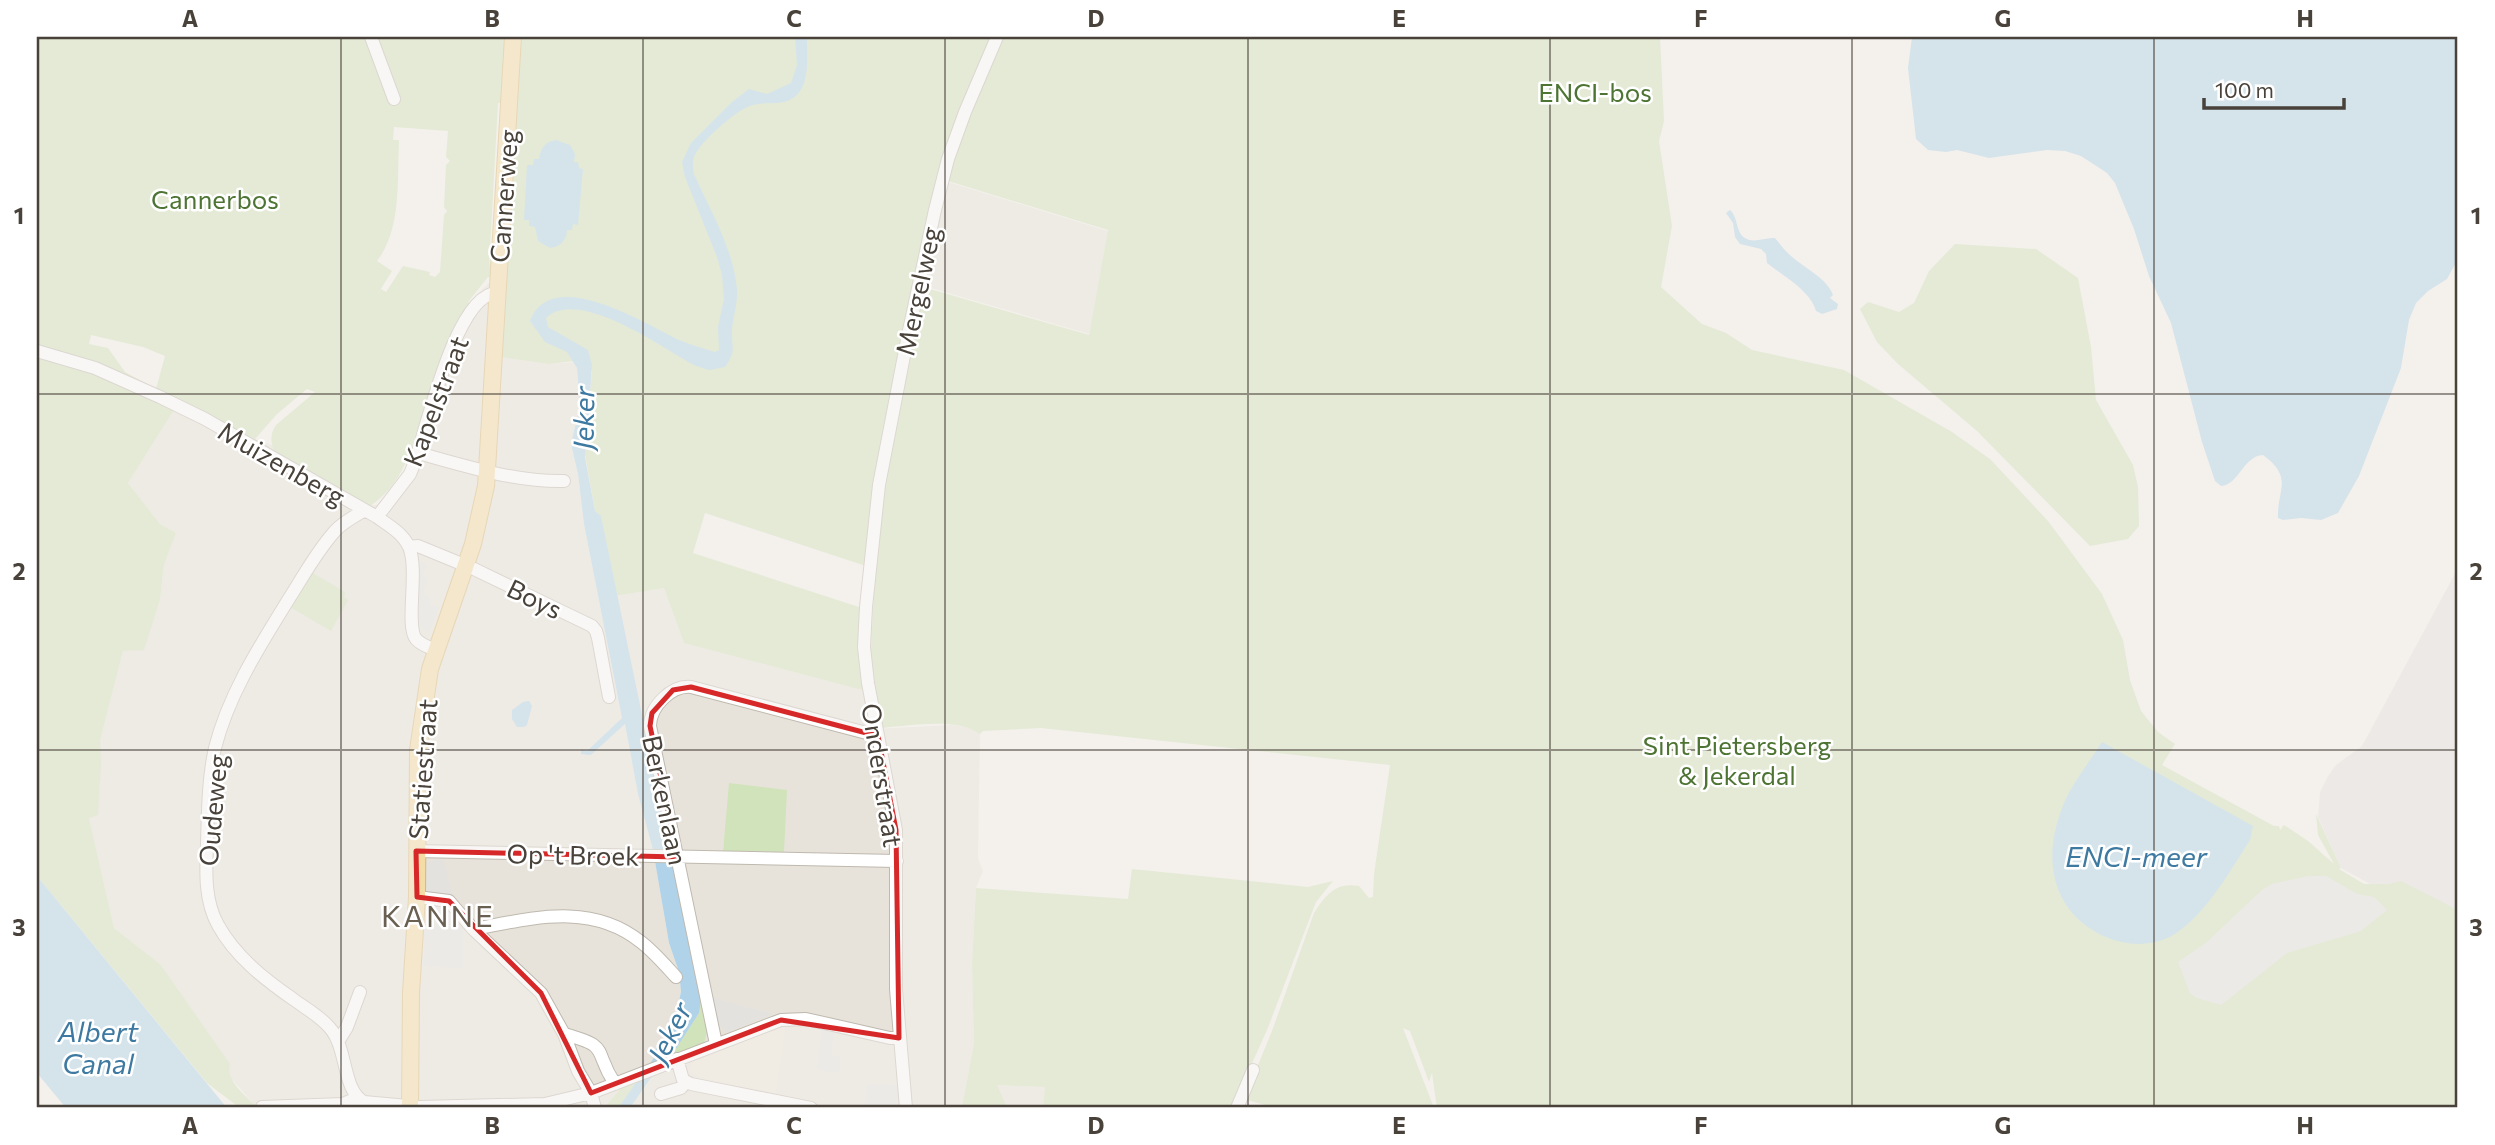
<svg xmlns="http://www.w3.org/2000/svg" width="2495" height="1145" font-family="Commissioner,sans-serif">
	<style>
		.residential { fill: #e7e3da; fill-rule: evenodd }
		.industrial { fill: #e4e1dd }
		.education { fill: #ebe5d7 }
		.green { fill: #d1e3ba; fill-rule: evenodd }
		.parking { fill: #e3e2df }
		.water { fill: #b0d3e9 }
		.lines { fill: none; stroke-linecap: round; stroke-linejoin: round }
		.minor-casing { stroke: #bfb9af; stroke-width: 14 }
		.major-casing { stroke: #d7b877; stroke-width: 18 }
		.minor { stroke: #fff; stroke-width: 12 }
		.major { stroke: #f3dca5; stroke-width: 16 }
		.marked { fill: none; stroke: #d62828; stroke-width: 5; stroke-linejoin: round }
		.grid { fill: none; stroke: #48423a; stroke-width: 2; stroke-opacity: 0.55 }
		.labels { text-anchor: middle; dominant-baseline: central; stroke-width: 5; stroke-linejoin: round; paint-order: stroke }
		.park-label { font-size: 26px; fill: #4d7433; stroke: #fff }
		.street-label { font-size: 26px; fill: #48423a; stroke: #fff }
		.water-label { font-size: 28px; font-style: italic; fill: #3d79a0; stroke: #fff }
		.quarter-label { font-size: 30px; letter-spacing: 2px; fill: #696052; stroke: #fff }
		.neatline { fill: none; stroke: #48423a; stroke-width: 2.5 }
		.grid-label { font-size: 23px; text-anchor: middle; font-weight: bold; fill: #48423a }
	</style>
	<rect width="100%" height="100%" fill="#f4f1ec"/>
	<path class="residential" d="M948,182L1108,231L1089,334L924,286Z
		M493,279L500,357L549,364L575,362L577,368L580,405L571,444L578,474L584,524L622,718L587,751L591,755L625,724L638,794L653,850L669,943L679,972L681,992L674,1022L654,1052L657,1055L637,1083L621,1088L604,1108H257L231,1078L228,1069L160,964L114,928L89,818L100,785V741L123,651L144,649L160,600L164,565L176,533L160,524L128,483L174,410L203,412L255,439L272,445L371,505H377L405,472L465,314L476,296Z
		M664,588L684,643L858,689H865L873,729L951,725L973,728L980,734L978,858L983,871L976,888L972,964L974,1043L962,1108H630L666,1058L672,1055L690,949L615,596ZM725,832L784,852L723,851Z
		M996,1085L1045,1087L1043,1108H1007Z"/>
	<path class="industrial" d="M2458,568V910L2447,905L2412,907L2341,868L2318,817L2320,792L2328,776L2336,765L2362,746Z"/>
	<path class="education" d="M786,1025L775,1098L735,1088L696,1076L689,1072L692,1060L772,1027Z"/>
	<path class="green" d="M37,37H1660L1664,121L1659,141L1672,226L1661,287L1702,324L1726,333L1752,350L1844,370L1952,432L1990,459L2048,521L2102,594L2123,640L2130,680L2141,711L2158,732L2175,744L2162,765L2274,826H2279L2280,830L2284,825L2308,841L2334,864L2318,835L2316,814L2341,868L2339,869L2364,884H2389L2401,881L2458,910V1108H1437L1432,1073L1429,1082L1410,1031L1403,1028L1434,1108H1276L1244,1099L1272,1031L1314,913C1326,895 1335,882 1359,886L1369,898L1373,897L1374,874L1390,765L1041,728L983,731L980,734C958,717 908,726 880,728L870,671L875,569L705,513L693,553L862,608L865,689H858L684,643L664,588L615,596L601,517L595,511L584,449L592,424L590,394L592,370L574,361L549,364L500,357L503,281L488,277L468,302L472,305C458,335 442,366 429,397C410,441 412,477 369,507L275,454C271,443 269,435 276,425L315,392L307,389L277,414L255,439L203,412L174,410L128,483L160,524L176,533L164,565L160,600L144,650L123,651L100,741L101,764L98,815L89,818L114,928L160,964L230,1064C225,1081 247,1097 258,1108H240L207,1083L37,876ZM498,103H501L493,243L489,267ZM394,127L448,131L446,157L450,161L446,165L444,207L447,211L444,215L440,272L435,277L429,275L430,272L403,266L386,292L381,289L374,300L392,271L377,261C402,229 397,179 399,140H393ZM948,181L1108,230L1089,335L923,287L933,255ZM91,335L143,347L165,356L156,389L125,372L108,348L89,344Z
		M1955,244L2036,249L2078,278L2091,347L2096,400L2133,465L2138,487L2139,526L2128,539L2090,546L1977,431L1898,364L1877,342L1860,309L1868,302L1899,312L1914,303L1929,271Z
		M311,572L345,592L344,597L348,600L331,631L290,607Z
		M729,783L787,790L784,852L723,851Z
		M1132,869L1308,887L1333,881L1316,902L1267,1030L1232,1108H1043L1045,1087L997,1085L1007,1108H962L974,1043L972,964L976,888L1128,899Z
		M701,1001L708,1029L704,1043L672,1055L699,1013Z
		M637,1083L618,1108H604L621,1088Z"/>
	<path class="parking" d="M419,561L427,564L423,576L428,579L423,595L430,597L429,604L439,607L429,633L418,626Z
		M442,858L446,868L457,916L463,930V969L424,966L426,862Z
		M2308,876H2326L2357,894L2374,897L2387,910L2361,931L2287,953L2221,1005L2197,998L2190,993L2178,962L2206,943L2262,890L2272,884Z
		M713,998L773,1014L727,1032L718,1024Z
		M822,1027L835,1029L831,1055L840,1057L839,1073L817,1070Z
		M867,1084L899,1085L898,1108H864Z"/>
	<path class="water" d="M795,37H807C807,54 810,82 797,95C784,108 765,100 750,106C735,111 699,143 694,157C692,163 693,168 694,174C710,210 734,250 737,290C738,305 732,318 732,333C732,351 736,351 725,367L709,370L696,366C665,350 579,286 546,318L548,327L588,350L592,365L590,394L592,424L586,438L585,457L595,511L601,516L701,1001L699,1013L672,1055L665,1058L630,1108H618L656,1055L653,1053L674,1022L681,992L679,972L669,943L653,850L638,794L625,724L591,755L581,754V749L587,751L622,718L584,524L578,474L571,444L580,405L577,368L567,352L545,342L530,321C552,264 646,325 679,340C691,345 703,348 715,352L719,350L718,327L724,299L722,275L717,257L685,177L682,162L691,143L732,102L749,89L767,94L791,83L797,65Z
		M1912,37H2458V259L2447,279L2428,291L2416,303L2409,320L2401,368L2359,476L2338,513L2321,520L2301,518L2283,520L2278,518C2277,489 2294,478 2263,455C2243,456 2239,485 2221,486L2215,481L2202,442L2171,323L2149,276L2134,229L2115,183L2107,173L2081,156L2065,151L2047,150L1989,158L1957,150L1946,152L1928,150L1916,139L1908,68Z
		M556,140L570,145L575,154L574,162H578L579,168L583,169L578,225L573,224L572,230H567C567,240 560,247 550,248L538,241L535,227L529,226V220H524L527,165H533L534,159H539C541,148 544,142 556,140Z
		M1730,210C1739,218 1735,234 1747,239C1754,243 1767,237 1775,238C1780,244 1785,251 1791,256C1803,267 1828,279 1833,295L1830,298L1838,304L1837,309L1822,314L1816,311C1810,290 1784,277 1767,263L1766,254L1761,249L1740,244L1735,237L1733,223L1726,213Z
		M529,701L532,706L527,725L524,727H517L512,719V710L523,702Z
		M2102,742L2253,826L2250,840C2230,871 2205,916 2173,935C2153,947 2126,946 2106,937C2053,914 2042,862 2061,811C2069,787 2088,764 2102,742Z
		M37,876L227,1108H66L37,1073Z"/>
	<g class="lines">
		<g class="minor-casing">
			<path id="minor" d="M371,37L394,99
				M37,351L95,368L160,397L205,419L377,517C388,525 403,533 409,547C419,570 405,626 416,639C421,645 429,647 435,650
				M418,453C465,466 515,482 564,481
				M365,510C355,516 343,522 335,531C317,551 304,575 290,597C261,644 229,693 215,748C208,779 208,811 207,843C206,870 204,900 218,925C235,956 264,979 293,999C305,1008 320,1016 330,1028C348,1049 342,1090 364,1102L419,1107L545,1104L591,1093L781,1020L806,1019L890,1038H899
				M377,517L410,474L414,464C426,431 456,293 497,293
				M409,547L418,546L474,569L592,626L596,631L598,638L609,697
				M416,851L897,861
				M417,897L449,901L473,929L541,993L564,1034L578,1071L591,1093L595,1108
				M473,929C530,919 590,901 641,942C654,952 665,965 676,977
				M564,1034C612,1047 592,1049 615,1084
				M339,1040L347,1027L360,992
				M716,1044L650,726C650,707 671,685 691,687L878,736
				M677,1059L683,1080L691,1084L811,1108
				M661,1094L681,1088L686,1082
				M262,1107L343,1104L357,1098
				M906,1108L896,989V830L868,683L864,647L866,607L879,485L908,335L935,210L948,159L965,112L997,37
				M1237,1108L1253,1070"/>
		</g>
		<g class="major-casing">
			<path id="major" d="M410,1108L411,993L417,897L418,750L430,669L473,544L486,486L513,37"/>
		</g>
		<use href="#minor" class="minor"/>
		<use href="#major" class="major"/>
	</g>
	<path d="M0 0H2495V1145H0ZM691,687L878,736L896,830L899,1038L781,1020L591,1093L541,993L449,901L417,897L416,851L678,857L650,726L652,713L673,690Z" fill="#f4f1ec" fill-opacity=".55" fill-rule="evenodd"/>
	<path class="marked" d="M691,687L878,736L896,830L899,1038L781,1020L591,1093L541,993L449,901L417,897L416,851L678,857L650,726L652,713L673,690Z"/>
	<path class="grid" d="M341,37V1108M643,37V1108M945,37V1108M1248,37V1108M1550,37V1108M1852,37V1108M2154,37V1108M37,394H2458M37,750H2458"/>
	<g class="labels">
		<g class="park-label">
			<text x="1595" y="91">ENCI-bos</text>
			<text x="215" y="198">Cannerbos</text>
			<text x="1737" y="744">Sint Pietersberg<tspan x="1737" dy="30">&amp; Jekerdal</tspan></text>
		</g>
		<g class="street-label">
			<text transform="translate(503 196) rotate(-86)">Cannerweg</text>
			<text transform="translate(917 291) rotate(-78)">Mergelweg</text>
			<text transform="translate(435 401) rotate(-69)">Kapelstraat</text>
			<text transform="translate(282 463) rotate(30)">Muizenberg</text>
			<text transform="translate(535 598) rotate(26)">Boys</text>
			<text transform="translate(422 769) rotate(-86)">Statiestraat</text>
			<text transform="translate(883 775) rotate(81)">Onderstraat</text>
			<text transform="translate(666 800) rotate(78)">Berkenlaan</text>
			<text transform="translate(212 810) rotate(-85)">Oudeweg</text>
			<text transform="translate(573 854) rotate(1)">Op 't Broek</text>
		</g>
		<g class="water-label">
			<text transform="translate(583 418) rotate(-89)">Jeker</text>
			<text x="2136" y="856">ENCI-meer</text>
			<text x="98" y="1031">Albert<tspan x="98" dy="32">Canal</tspan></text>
			<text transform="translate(669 1032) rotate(-64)">Jeker</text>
		</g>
		<g class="quarter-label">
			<text x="438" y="914">KANNE</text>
		</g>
	</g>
	<rect width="2495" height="1145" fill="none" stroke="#ffffff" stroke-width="77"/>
	<path d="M2204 98v10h140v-10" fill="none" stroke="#48423a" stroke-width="3.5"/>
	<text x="2215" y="98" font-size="21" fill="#48423a" stroke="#ffffff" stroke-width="5" paint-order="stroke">100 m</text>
	<rect x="38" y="38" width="2418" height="1068" class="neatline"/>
	<g class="grid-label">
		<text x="190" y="27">A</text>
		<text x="492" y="27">B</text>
		<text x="794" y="27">C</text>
		<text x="1096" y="27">D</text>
		<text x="1399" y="27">E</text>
		<text x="1701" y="27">F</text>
		<text x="2003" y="27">G</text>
		<text x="2305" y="27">H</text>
		<text x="19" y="224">1</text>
		<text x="2476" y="224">1</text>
		<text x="19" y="580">2</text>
		<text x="2476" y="580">2</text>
		<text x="19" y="936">3</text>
		<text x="2476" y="936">3</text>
		<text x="190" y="1134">A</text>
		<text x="492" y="1134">B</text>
		<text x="794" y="1134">C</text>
		<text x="1096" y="1134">D</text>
		<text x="1399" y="1134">E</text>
		<text x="1701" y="1134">F</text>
		<text x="2003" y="1134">G</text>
		<text x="2305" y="1134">H</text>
	</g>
</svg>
